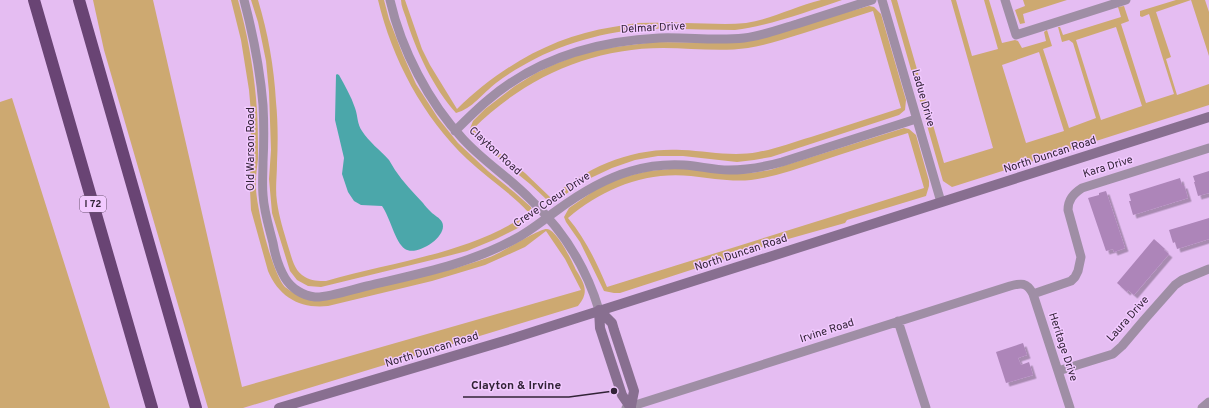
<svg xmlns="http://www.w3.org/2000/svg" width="1209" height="408" font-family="Overpass,sans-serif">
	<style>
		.green { fill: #cda971; fill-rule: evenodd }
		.water { fill: #4ba7aa }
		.building { fill: #ad85b9; filter: url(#shadow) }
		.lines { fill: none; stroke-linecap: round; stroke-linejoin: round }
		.street { stroke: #9f8ea5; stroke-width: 9 }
		.secondary { stroke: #886f90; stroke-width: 10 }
		.highway { stroke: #694474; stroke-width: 12 }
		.labels { text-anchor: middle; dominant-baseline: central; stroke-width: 3; stroke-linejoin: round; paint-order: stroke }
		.shield { fill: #f2caff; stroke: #6c5573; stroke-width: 1 }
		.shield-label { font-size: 10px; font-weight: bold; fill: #322337 }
		.street-label { font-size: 11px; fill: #322337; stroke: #f2caff }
		.leader { fill: none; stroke: #322337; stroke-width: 1.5 }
		.callout-dot { fill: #322337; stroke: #f2caff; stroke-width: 1.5 }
		.callout-label { font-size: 12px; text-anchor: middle; font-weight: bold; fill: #322337; stroke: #f2caff; stroke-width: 3; stroke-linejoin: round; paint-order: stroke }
	</style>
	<defs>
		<filter id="shadow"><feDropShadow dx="3.5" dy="3.5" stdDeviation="0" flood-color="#0004"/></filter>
	</defs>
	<rect width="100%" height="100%" fill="#e5bdf2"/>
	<path class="green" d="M93,0H153L242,387L581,290L565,259L546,231L525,247L485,265L432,281L328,306C300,309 279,297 268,271L251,210L250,190L251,113L249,90L241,40L231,0H238C247,32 253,65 256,98C258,118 258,138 258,159C257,169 255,179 256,189C257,209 272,273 285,287C291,292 299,296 306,299C367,287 432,278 490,257C501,253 540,228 547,229C557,230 572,261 576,270C584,283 590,292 578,306L243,408H208L104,50Z
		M251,0H258C268,33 274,67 276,102C278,122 278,143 277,163C277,176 275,189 277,202C279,217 284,232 288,246C292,258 294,271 305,277C311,281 319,281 326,281C395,261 469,254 529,213C511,193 487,178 467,159C423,117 392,59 378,0H384L389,19L403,55L416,84L438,118L458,143L488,171L514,192L531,207L533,214L518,228L496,239L467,251L440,258L321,287L308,286L297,280L290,271L272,213L269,179L271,150L269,92L266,61L258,22Z
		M401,0H405L422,49L430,65L457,109C500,67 553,36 613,27C621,26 629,24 637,23C653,23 669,22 685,23C705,23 725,25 746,23C772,19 796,6 821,0C828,0 836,0 842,0C809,11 769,26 735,30C706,30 678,28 649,29C608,30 557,45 522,66C513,71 504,77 496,83C483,93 472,109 456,113C434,89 415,49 406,18C404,12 401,6 401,0Z
		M891,0H897L944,163L993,148L951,0H956L972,56L998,49L984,0H989L1002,43L1015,40L1018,41L1022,48L1046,41L1044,32L1047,30L1052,46L1043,49L1069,128L1096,118L1073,43L1069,40L1062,42L1058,27H1060L1063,35L1121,17L1118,7L1124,6L1129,21L1121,24L1146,103L1174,94L1149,14L1142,17L1140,16V11L1176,0H1205L1209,12V56L1191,0L1156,12L1171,57L1166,59L1177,95L1209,84V105L952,187L943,181ZM1116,27L1142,106L1101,120L1076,40ZM1039,52L1064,131L1026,143L1002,65Z
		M1023,0H1067L1023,14L1025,23L1020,24L1015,10L1025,6Z
		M869,6L874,7L881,14L906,100L905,110L899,115L771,157L754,160L737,162L683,156H658L635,160L612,168L580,183L560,199L551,202L546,199L530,184L509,167L469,131L473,121L485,109L515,86L536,73L555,64L578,55L600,49L654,42L734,43ZM873,11L901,108C871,118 841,127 811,137C793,142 776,149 758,152C732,157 708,151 682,150C634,147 587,166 551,198L525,173L490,146L473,129C524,78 591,48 663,48C691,48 720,52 748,48C767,45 785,39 804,33C827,26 850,18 873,11Z
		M12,98L110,408H0V102Z
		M904,128L909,129L916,135L929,181V186L926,196L847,220L845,223L774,243L620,293H614L604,291L580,242L566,222L564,217L569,208L598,188L620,178L648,171L681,168L730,174L751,173L770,170ZM908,133L924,188L607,287C597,263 585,238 568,218C602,189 645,171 691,176C711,178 730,182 751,180C774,177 796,169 818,162C848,152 878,142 908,133Z"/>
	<path class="water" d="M337,74L339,75C345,86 351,96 355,108C358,116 357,124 362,131C369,142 380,150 389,160C391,163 393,167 395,170C403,182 413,192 423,203C425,206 428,209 431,212C434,215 440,218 442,222C449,236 417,257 405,249C395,242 390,217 382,206L361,205L354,201L348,192L342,174L344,158L335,120L336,75Z"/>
	<path class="building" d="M1209,171V193L1198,196L1194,182H1195L1193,176Z
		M1180,178L1182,185H1184L1188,198L1133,215L1129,201H1131L1129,194Z
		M1106,191L1125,248L1114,252L1113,249L1106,251L1088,198L1099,195V193Z
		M1209,218V239L1177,249L1175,242L1173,243L1169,230Z
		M1154,239L1165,249L1164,250L1169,254L1134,295L1128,290L1127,292L1117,283Z
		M1023,343L1027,355L1018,358L1021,365L1029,362L1033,375L1006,383L996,352Z"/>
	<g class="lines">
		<path class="street" d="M244,0C253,34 260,69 263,105C264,124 264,143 263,162C263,173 262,184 263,195C264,212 269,227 273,243C275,255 279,268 285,278C291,288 303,296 315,297C327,298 354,289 367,286C417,274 470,264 515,239C530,231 542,221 556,211C579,194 603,179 631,171C648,166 667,164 684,165C699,166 714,170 729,170C747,170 764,167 782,162L916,119
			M390,0C401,49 429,103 463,139C484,162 510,178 531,200C564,231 586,267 599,310
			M882,0L941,202
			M1005,0L1016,35L1126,0
			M455,131C466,120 477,109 488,100C537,58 597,41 659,38C688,37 716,41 744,38C762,36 780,29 797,24C822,16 847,8 872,0
			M1033,294L1071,281L1075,277L1078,271L1081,257L1068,210C1068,200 1073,194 1082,188L1209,148
			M898,321L926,408
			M1058,371L1113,354L1122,346L1144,320L1175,285L1182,280L1209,269
			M626,408L1010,286C1021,283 1027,282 1033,294L1070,408
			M1202,408L1209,402"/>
		<path class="secondary" d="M599,310L612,323L614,330L634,391L631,406
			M599,310L600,328L622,395L631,408
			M279,408L514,338L1209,117"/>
		<path class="highway" d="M34,0L152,408
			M79,0L196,408"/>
	</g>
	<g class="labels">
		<rect class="shield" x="80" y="196" width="26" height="16" rx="3"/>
		<g class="shield-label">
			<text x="93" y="204">I 72</text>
		</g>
		<g class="street-label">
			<text transform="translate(653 28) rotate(-3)">Delmar Drive</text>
			<text transform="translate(923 98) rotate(74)">Ladue Drive</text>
			<text transform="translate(251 149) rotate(-90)">Old Warson Road</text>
			<text transform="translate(495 151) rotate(42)">Clayton Road</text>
			<text transform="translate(1050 155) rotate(-18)">North Duncan Road</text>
			<text transform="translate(1108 167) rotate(-17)">Kara Drive</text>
			<text transform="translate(552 200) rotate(-34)">Creve Coeur Drive</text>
			<text transform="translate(741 253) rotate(-18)">North Duncan Road</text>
			<text transform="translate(1128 319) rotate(-48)">Laura Drive</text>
			<text transform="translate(827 331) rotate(-18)">Irvine Road</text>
			<text transform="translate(1063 347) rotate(72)">Heritage Drive</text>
			<text transform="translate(432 350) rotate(-17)">North Duncan Road</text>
		</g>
	</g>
	<path class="leader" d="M614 391L569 397H463"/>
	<circle class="callout-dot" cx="614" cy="391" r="4"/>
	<g class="callout-label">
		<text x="516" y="389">Clayton &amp; Irvine</text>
	</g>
</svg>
